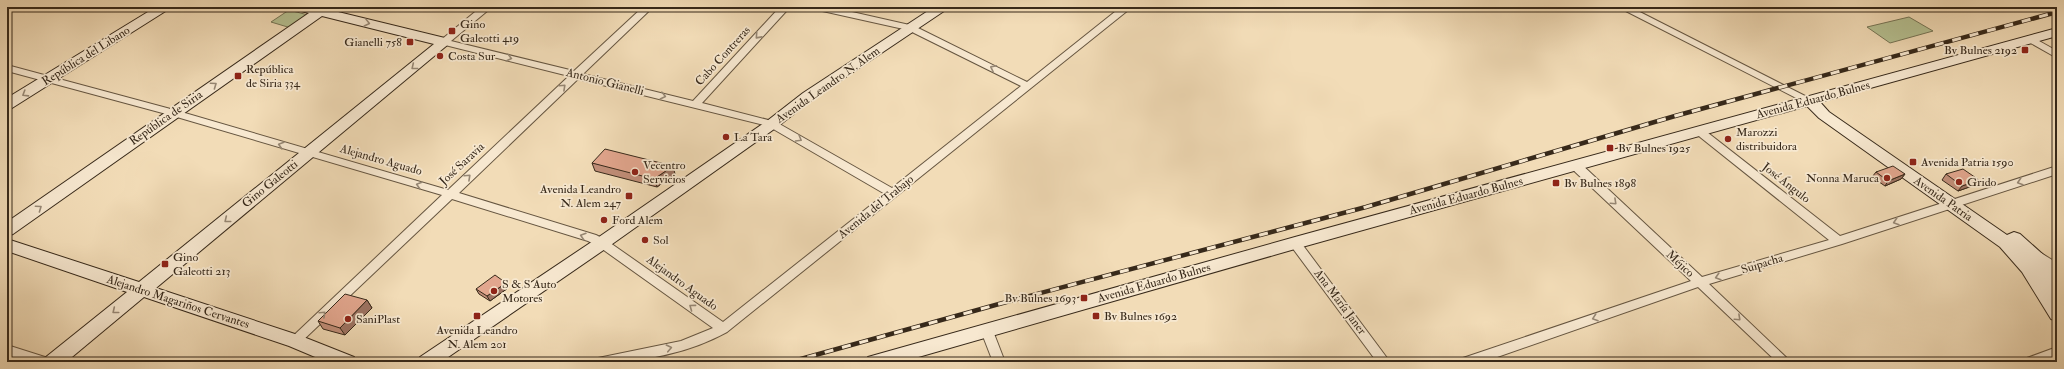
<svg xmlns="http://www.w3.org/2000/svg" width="2064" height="369" font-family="'IM FELL Double Pica',serif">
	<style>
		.green { fill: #b6c192; stroke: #767556 }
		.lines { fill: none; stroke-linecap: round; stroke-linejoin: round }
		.street-casing { stroke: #665641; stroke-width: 2 }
		.secondary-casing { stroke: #37291a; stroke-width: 2 }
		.street { fill: #f7e8d0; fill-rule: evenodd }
		.secondary { fill: #f7e8d0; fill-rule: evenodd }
		.rail-casing { stroke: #37291a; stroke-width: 4.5 }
		.rail { stroke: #f7e8d0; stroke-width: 3; stroke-dasharray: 9; stroke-linecap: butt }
		.wall { fill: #c28f7a; stroke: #37291a }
		.shaded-wall { fill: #9e7463; stroke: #37291a }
		.building { fill: #e2a68e; stroke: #37291a }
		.oneway { stroke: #978875 }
		.poi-dot { fill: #8f2418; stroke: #f7e8d0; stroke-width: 1.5 }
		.labels { text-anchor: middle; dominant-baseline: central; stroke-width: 3.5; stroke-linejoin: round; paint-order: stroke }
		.poi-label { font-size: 12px; fill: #37291a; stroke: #f7e8d0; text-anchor: start }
		.street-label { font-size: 12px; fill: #37291a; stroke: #f7e8d0 }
	</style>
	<rect width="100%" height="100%" fill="#f2dcb7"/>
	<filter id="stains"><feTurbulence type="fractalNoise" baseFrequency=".005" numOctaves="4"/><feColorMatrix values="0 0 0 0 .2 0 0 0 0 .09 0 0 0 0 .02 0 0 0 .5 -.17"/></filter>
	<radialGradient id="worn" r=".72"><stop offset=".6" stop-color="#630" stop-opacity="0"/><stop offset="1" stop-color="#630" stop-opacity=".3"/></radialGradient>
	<path class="green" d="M289,10L308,15L291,28L271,22Z
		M1909,17L1933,31L1890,43L1867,27Z"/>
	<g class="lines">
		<g class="street-casing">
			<path id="street" d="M481,7H492L451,41L574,71L643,7H653L583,74L693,101L780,7H790L702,103L776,122L892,188L1021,86L908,30L818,10L813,7H830L914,26L1027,82L1121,7H1132L727,332C687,354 641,362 597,362L598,358L603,357L681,341L713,328L598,246L588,241L452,199L299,344L295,346L291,344L289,341L291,338L442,195L170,115L7,71V65L178,111L448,190L569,76L441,44L439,42L441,40ZM578,79L768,126L885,194L723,322L606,240L596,235L459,193Z
				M1618,7H1630L1815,101L1810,104L1806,103Z
				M2030,36L2057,51V58L2027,41L2025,39L2027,37Z
				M1699,128L1703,129L1840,236L2057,166V174L1842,244L1709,284L1791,362H1777L1698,287L1483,362H1462L1463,358L1691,281L1571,168L1570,165L1571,162H1579L1702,277L1829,240L1695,133L1694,131Z
				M1295,239L1299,240L1390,362H1377L1291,246L1289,243L1291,240Z
				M2041,253L2057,263V273L2037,260L2035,257L2037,254Z
				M987,326L991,328L993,331L1005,362H993L981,331L983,328Z
				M7,345L48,358L49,362H28L7,355Z
				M2057,347V357L2046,362H2026L2027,358Z"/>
		</g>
		<g class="secondary-casing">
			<path id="secondary" d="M156,7H172L12,108L7,110V98Z
				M295,7H333L330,10L449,39L451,42L156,288L301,336L354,357L356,362H327L289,346L144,297L66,362H44L46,357L127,292L7,251V239L139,282L434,44L322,16L13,234L7,236V222L309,13L297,10Z
				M934,7H950L813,99L777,127L608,247L441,362H418L420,357L596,239L767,121L803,93Z
				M2057,28V36L1820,102L1829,112L2007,235L2014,232L2020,234L2048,259L2057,272V293L2053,291L2057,298V321L2051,319L2022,272L2000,247L1819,118L1807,106L1295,249L901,362H866L868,357L875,355L1295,237Z"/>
		</g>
		<use href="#street" class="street"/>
		<use href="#secondary" class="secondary"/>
		<g class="rail-casing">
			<path id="rail" d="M790,362L999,304L1366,207L1675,116L2057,12"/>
		</g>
		<use href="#rail" class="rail"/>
	</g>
	<path class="wall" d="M592,163L675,174L657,187L595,171Z
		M1876,172L1905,174L1901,179L1885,186L1872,177Z
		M1946,174L1975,185L1958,191L1942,180Z
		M508,288L490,301L479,294L476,289Z
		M367,300L372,308L345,335L323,329L318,321Z"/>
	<path class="shaded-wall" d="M673,166L675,174L657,187L654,179Z
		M1905,174L1901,179L1885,186L1888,181Z
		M1979,180L1975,185L1958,191L1962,186Z
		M506,283L508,288L490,301L487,296Z
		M367,300L372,308L345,335L340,328Z"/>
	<path class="building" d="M605,149L673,166L654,179L592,163Z
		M1893,166L1905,174L1888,181L1876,172Z
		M1963,169L1979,180L1962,186L1946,174Z
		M495,275L506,283L487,296L476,289Z
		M345,294L367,300L340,328L318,321Z"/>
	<defs><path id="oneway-chevron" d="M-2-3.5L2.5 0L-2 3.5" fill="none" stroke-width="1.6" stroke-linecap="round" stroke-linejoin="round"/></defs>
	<g class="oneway">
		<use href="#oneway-chevron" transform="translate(367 23) rotate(14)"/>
		<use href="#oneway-chevron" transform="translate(758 36) rotate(132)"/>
		<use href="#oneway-chevron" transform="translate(509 58) rotate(14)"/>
		<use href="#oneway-chevron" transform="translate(414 67) rotate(141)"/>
		<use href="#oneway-chevron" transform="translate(993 68) rotate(-154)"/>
		<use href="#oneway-chevron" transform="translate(214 85) rotate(-35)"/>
		<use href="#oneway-chevron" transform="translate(563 87) rotate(-43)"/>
		<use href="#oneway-chevron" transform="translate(25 94) rotate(148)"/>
		<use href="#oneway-chevron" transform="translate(663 96) rotate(14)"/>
		<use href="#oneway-chevron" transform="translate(799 139) rotate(30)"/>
		<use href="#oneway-chevron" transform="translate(281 145) rotate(-164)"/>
		<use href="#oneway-chevron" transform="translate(468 177) rotate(-43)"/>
		<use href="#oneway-chevron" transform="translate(2020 182) rotate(162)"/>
		<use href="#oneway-chevron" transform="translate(419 185) rotate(-164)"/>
		<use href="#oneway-chevron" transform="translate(1614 202) rotate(43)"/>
		<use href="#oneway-chevron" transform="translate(39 208) rotate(-35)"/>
		<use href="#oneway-chevron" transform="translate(227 220) rotate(141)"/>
		<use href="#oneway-chevron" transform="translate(1896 222) rotate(162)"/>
		<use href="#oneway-chevron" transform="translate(583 236) rotate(-163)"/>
		<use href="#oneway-chevron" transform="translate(1718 277) rotate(163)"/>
		<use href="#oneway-chevron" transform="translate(692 307) rotate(-144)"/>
		<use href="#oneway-chevron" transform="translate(115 311) rotate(141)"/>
		<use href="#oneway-chevron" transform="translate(323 314) rotate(-43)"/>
		<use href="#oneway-chevron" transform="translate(1595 318) rotate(161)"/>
		<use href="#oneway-chevron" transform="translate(1738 318) rotate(43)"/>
		<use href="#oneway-chevron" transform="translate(669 348) rotate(-12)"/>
	</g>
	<g class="poi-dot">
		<rect x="448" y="27" width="8" height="8" rx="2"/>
		<rect x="406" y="38" width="8" height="8" rx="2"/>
		<rect x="2021" y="46" width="8" height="8" rx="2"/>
		<circle cx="440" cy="56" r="4"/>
		<rect x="234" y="72" width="8" height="8" rx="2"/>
		<circle cx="726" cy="137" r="4"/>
		<circle cx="1728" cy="139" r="4"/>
		<rect x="1606" y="144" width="8" height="8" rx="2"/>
		<rect x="1909" y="158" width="8" height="8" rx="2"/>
		<circle cx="635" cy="172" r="4"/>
		<circle cx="1887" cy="178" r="4"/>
		<circle cx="1959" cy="182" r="4"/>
		<rect x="1552" y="179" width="8" height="8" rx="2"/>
		<rect x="625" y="192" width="8" height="8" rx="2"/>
		<circle cx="604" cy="220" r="4"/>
		<circle cx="645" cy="240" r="4"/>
		<rect x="161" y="260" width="8" height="8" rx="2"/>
		<circle cx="494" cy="291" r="4"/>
		<rect x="1080" y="294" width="8" height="8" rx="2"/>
		<rect x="473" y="312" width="8" height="8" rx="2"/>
		<rect x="1092" y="312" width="8" height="8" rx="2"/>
		<circle cx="348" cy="319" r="4"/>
	</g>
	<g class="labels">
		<g class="poi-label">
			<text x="460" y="24">Gino<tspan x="460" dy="14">Galeotti 419</tspan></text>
			<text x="402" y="42" text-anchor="end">Gianelli 758</text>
			<text x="2017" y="50" text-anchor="end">Bv Bulnes 2192</text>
			<text x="448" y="56">Costa Sur</text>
			<text x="246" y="69">República<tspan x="246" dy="14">de Siria 334</tspan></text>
			<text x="1736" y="132">Marozzi<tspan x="1736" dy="14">distribuidora</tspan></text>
			<text x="734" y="137">La Tara</text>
			<text x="1618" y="148">Bv Bulnes 1925</text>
			<text x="1921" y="162">Avenida Patria 1590</text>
			<text x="643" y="165">Vecentro<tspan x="643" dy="14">Servicios</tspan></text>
			<text x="1879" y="178" text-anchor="end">Nonna Maruca</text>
			<text x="1967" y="182">Grido</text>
			<text x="1564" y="183">Bv Bulnes 1898</text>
			<text x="621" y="189" text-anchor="end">Avenida Leandro<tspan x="621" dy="14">N. Alem 247</tspan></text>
			<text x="612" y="220">Ford Alem</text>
			<text x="653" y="240">Sol</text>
			<text x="173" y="257">Gino<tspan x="173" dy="14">Galeotti 213</tspan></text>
			<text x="502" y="284">S &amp; S Auto<tspan x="502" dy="14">Motores</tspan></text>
			<text x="1076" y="298" text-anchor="end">Bv Bulnes 1693</text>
			<text x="1104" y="316">Bv Bulnes 1692</text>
			<text x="356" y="319">SaniPlast</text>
			<text x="477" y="330" text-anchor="middle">Avenida Leandro<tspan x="477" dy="14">N. Alem 201</tspan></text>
		</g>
		<g class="street-label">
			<text transform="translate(86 56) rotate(-32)">República del Libano</text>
			<text transform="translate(723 56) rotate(-48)">Cabo Contreras</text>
			<text transform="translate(605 82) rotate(14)">Antonio Gianelli</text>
			<text transform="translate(828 85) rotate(-35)">Avenida Leandro N. Alem</text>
			<text transform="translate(1813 100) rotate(-15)">Avenida Eduardo Bulnes</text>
			<text transform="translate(166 118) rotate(-35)">República de Siria</text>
			<text transform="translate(381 160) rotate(16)">Alejandro Aguado</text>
			<text transform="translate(462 164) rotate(-43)">José Saravia</text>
			<text transform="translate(1786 183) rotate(38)">José Ángulo</text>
			<text transform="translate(270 184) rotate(-39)">Gino Galeotti</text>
			<text transform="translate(1466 196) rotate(-15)">Avenida Eduardo Bulnes</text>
			<text transform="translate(1943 199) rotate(35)">Avenida Patria</text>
			<text transform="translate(876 207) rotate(-39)">Avenida del Trabajo</text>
			<text transform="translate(1680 264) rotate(43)">Méjico</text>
			<text transform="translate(1762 264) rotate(-17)">Suipacha</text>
			<text transform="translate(682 283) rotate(36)">Alejandro Aguado</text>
			<text transform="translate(1154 283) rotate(-16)">Avenida Eduardo Bulnes</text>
			<text transform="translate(178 302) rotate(18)">Alejandro Magariños Cervantes</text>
			<text transform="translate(1340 302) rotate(53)">Ana María Janer</text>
		</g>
	</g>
	<rect width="2064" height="369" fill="none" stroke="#f2dcb7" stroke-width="24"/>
	<rect x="8" y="8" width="2048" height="353" fill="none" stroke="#37291a" stroke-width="2"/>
	<rect x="12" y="12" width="2040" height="345" fill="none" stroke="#37291a"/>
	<rect width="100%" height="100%" filter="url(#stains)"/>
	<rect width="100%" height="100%" fill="url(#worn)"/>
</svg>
